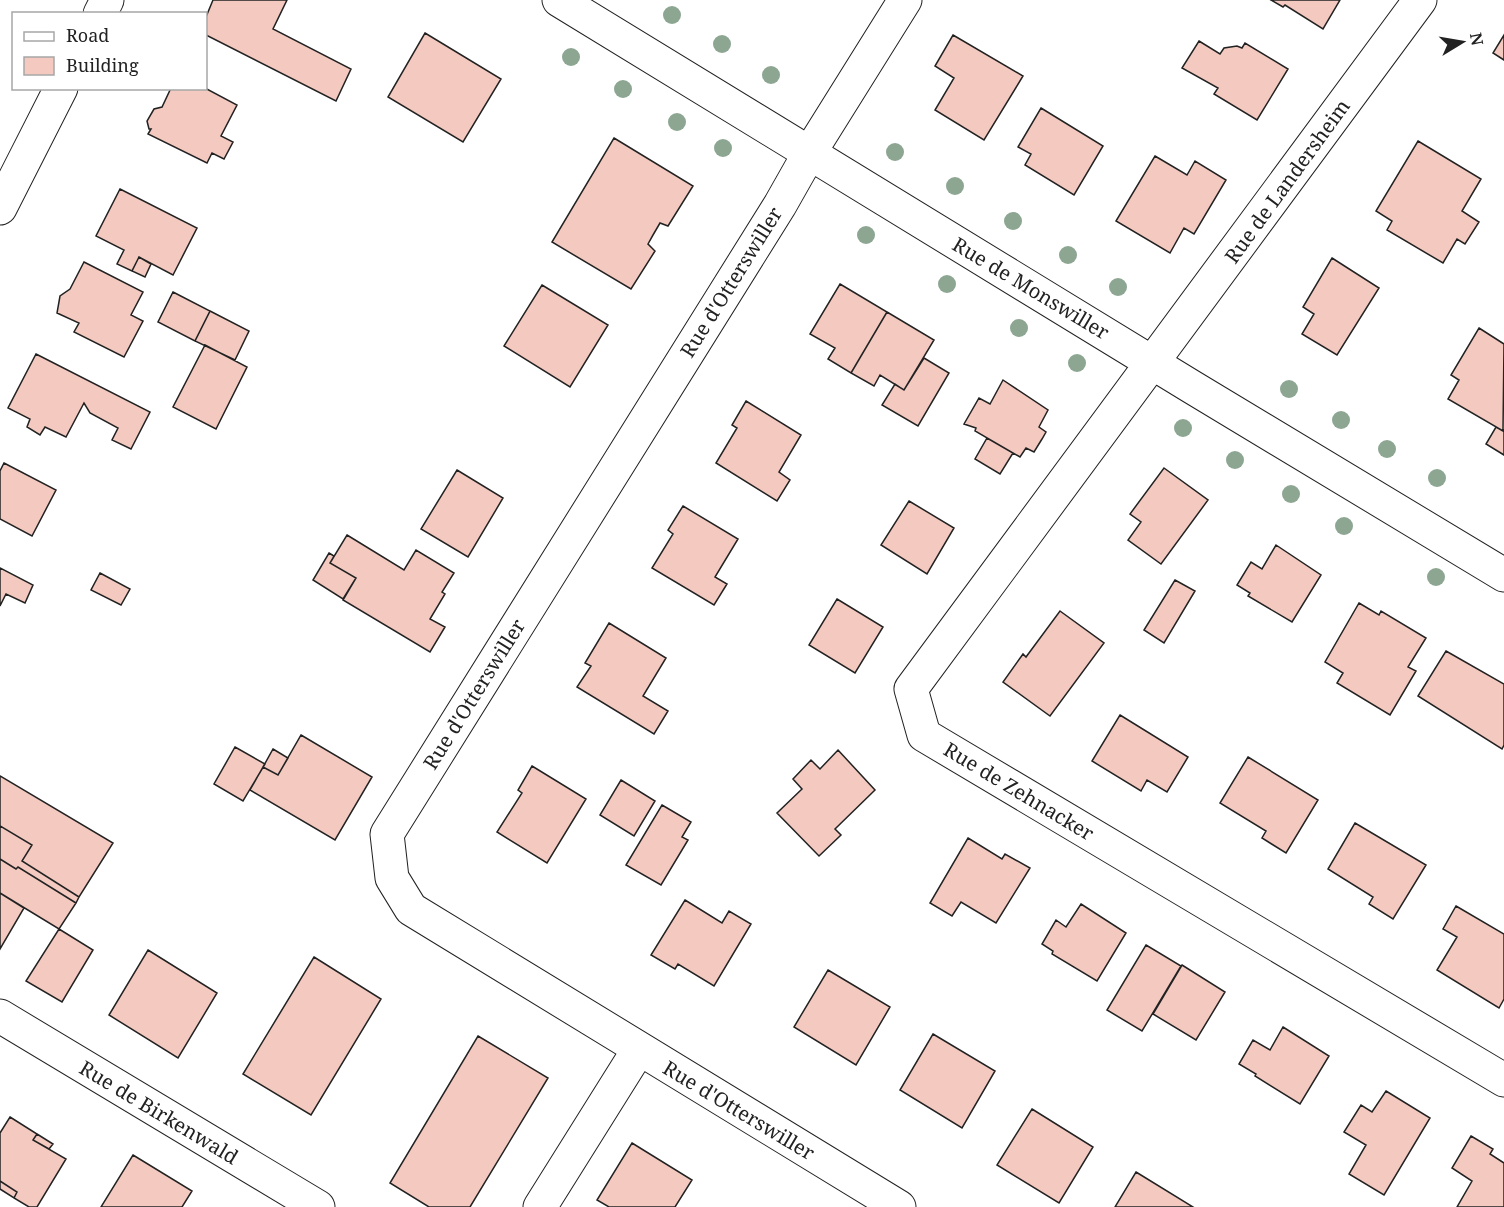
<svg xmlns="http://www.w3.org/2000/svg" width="1504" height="1207" font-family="'Noto Serif',serif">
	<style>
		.building { fill: #f3c9c0; stroke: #222; stroke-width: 1.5 }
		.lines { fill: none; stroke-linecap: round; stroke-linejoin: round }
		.minor-casing { stroke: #222; stroke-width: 35 }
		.secondary-casing { stroke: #222; stroke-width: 35 }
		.minor { stroke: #fff; stroke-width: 33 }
		.secondary { stroke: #fff; stroke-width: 33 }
		.tree { fill: #8da692 }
		.labels { text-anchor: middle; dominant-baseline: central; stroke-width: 4.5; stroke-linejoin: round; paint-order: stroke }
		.street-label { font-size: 20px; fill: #222; stroke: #fff }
	</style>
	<rect width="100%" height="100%" fill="#fff"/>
	<path class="building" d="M213,0H287L273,29L351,69L336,101L206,35V17Z
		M1271,0H1340L1323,29L1285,5L1283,7Z
		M425,33L501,79L463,142L388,97Z
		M953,35L1023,76L984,140L935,110L954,78L935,66Z
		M1504,35V60L1493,53Z
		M1199,41L1220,54L1224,48L1237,46L1242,48L1245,43L1288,69L1257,120L1214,94L1218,88L1182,68Z
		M171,88H205L237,105L221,136L233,142L224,159L212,153L207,163L148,134L151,129H149L147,121L154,109L162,107Z
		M1041,108L1103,146L1074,195L1025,165L1031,154L1018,147Z
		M614,138L693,186L668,226L660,223L653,235L648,244L655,251L631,289L552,242Z
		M1418,141L1481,179L1462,211L1479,222L1465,244L1457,239L1443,263L1387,230L1392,221L1376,211Z
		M1155,156L1187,175L1195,161L1226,180L1194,234L1184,228L1170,253L1116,221Z
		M120,189L197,228L173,275L139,257L132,271L117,264L124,250L96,236Z
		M139,257L151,264L145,277L132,271Z
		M1332,258L1379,288L1337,355L1302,334L1314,314L1303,307Z
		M84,262L143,292L131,315L143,321L124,357L74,332L79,323L57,313L60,296L70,289Z
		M840,284L887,312L851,373L828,359L835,348L810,334Z
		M542,285L608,325L570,387L504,346Z
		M173,292L210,311L195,341L158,322Z
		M210,311L249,331L235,360L195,341Z
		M887,312L934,340L904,390L880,375L874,386L851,373Z
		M1479,328L1504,344L1503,431L1448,399L1459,380L1451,375Z
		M205,345L247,367L216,429L173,407Z
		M36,354L150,412L131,449L112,440L118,428L90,413L84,403L66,437L45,427L40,435L27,427L30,419L8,408Z
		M924,358L949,373L918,426L882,405L895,384L904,390Z
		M1003,380L1048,410L1039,427L1046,432L1042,439L1034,452L1026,448L1020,457L975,431L976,428L964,424L979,398L990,404Z
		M746,401L801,435L779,472L790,480L777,501L716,463L737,428L732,425Z
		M1496,427L1503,431L1504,430V455L1486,444Z
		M987,438L1013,453L1000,474L975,459Z
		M4,463L56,490L32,536L0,519V471Z
		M1164,468L1208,500L1161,564L1128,540L1141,522L1130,514Z
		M457,470L503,498L468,557L421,529Z
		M909,501L954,528L927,574L881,545Z
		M683,506L738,539L715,577L727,584L714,605L652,568L673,534L668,530Z
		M347,535L404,570L416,550L454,573L442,592L445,594L430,619L445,627L430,652L343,600L356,578L330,563Z
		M1276,545L1321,575L1292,622L1248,596L1250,593L1237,585L1251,562L1262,569Z
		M329,553L334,556L330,563L356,578L343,599L313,580Z
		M0,568L33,585L25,603L6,594L0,606Z
		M100,573L130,589L121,605L91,590Z
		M1175,580L1195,591L1164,643L1144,630Z
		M837,599L883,627L855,673L809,645Z
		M1359,603L1379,615L1381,611L1426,638L1408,667L1416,671L1390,715L1337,683L1343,673L1325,662Z
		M1060,611L1104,643L1050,716L1003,682L1023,654L1026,657Z
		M609,623L666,658L643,696L668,711L654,734L577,687L591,666L585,663Z
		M1446,651L1504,684V745L1502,749L1418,696Z
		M1120,715L1188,757L1167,792L1147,780L1141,791L1092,761Z
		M301,735L372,777L335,840L250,790L263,767L278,775Z
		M235,747L265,764L243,801L214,784Z
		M273,749L288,758L278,775L263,767Z
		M838,750L875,790L835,829L841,835L819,856L777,813L802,789L793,779L811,760L820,769Z
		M1248,757L1318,800L1286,853L1262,838L1266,831L1220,803Z
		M532,766L586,799L547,863L497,832L522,793L518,790Z
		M0,776L113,843L79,897L22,861L32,845L0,826Z
		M621,780L655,801L634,836L600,815Z
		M662,805L691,822L682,837L688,840L661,885L626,865Z
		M1355,823L1426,865L1393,919L1369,904L1373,897L1328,869Z
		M0,826L32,845L22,861L79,897L76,903L18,867L16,869L0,859Z
		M968,838L1002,859L1005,854L1030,868L996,923L961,902L952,916L930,903Z
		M0,859L16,869L18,867L76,903L59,929L0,893Z
		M0,893L24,908L0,949Z
		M685,900L722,923L729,911L751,924L714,986L678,964L675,969L651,955Z
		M1081,904L1126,933L1097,981L1052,954L1053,951L1042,944L1056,920L1066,927Z
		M1456,906L1504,934V999L1499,1008L1437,970L1457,937L1443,929Z
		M59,929L93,950L62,1002L26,981Z
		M1146,945L1181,966L1142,1031L1107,1010Z
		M148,950L217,993L178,1058L109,1015Z
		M314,957L381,999L311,1115L243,1074Z
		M1182,965L1225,992L1196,1040L1153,1014Z
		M828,970L890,1007L856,1065L794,1027Z
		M1283,1027L1329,1056L1300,1104L1255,1076L1256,1074L1239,1064L1253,1040L1270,1050Z
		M933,1034L995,1071L962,1128L900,1090Z
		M478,1036L548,1078L470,1207H429L390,1183Z
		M1386,1091L1430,1118L1384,1195L1349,1174L1366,1145L1344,1132L1361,1105L1372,1112Z
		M1032,1109L1093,1147L1059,1203L997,1165Z
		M10,1117L37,1134L33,1140L66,1159L37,1207H29L14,1198L17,1192L0,1181V1133Z
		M37,1134L53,1144L49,1149L33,1140Z
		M1471,1136L1493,1149L1490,1154L1504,1163V1207H1457L1472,1181L1452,1168Z
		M632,1143L692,1180L675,1207H609L597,1200Z
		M133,1155L192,1191L182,1207H101Z
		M1136,1172L1193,1207H1115Z
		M0,1181L17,1192L14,1198L0,1189Z"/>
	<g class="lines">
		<g class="minor-casing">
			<path id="minor" d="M559,0L1192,387L1504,575
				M1420,0L911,689L924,735L1504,1080
				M0,1016L318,1207
				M540,1207L639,1049
				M899,1207L411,909L392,878L387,834L780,205L810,152L905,0"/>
		</g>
		<g class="secondary-casing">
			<path id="secondary" d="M100,14L107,0
				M0,208L61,88"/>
		</g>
		<use href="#minor" class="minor"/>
		<use href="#secondary" class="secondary"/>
	</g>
	<g class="tree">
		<circle cx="672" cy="15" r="9"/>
		<circle cx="722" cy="44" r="9"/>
		<circle cx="571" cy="57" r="9"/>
		<circle cx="771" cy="75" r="9"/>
		<circle cx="623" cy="89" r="9"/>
		<circle cx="677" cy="122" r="9"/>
		<circle cx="723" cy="148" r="9"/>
		<circle cx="895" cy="152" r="9"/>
		<circle cx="955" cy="186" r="9"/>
		<circle cx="1013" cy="221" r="9"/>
		<circle cx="866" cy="235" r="9"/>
		<circle cx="1068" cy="255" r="9"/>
		<circle cx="947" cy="284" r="9"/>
		<circle cx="1118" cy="287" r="9"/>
		<circle cx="1019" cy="328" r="9"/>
		<circle cx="1077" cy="363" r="9"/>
		<circle cx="1289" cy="389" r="9"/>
		<circle cx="1341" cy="420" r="9"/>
		<circle cx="1183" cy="428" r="9"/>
		<circle cx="1387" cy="449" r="9"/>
		<circle cx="1235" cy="460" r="9"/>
		<circle cx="1437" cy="478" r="9"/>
		<circle cx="1291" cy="494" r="9"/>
		<circle cx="1344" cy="526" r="9"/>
		<circle cx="1436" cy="577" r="9"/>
	</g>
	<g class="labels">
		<g class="street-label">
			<text transform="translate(1287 181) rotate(-54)">Rue de Landersheim</text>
			<text transform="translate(731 282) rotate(-58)">Rue d'Otterswiller</text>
			<text transform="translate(1031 288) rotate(31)">Rue de Monswiller</text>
			<text transform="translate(474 694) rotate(-58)">Rue d'Otterswiller</text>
			<text transform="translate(1019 791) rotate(31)">Rue de Zehnacker</text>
			<text transform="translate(739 1110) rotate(31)">Rue d'Otterswiller</text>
			<text transform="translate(159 1112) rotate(31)">Rue de Birkenwald</text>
		</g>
	</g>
	<rect x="12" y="12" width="195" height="78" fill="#ffffff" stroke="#a7a7a7" stroke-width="1.5"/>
	<rect x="24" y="32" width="30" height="9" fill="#ffffff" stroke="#a7a7a7" stroke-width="1.5"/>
	<text x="66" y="42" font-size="18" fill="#222222">Road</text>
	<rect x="24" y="57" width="30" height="18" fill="#f3c9c0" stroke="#a7a7a7" stroke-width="1.5"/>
	<text x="66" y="72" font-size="18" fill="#222222">Building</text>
	<g transform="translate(1462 42) rotate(79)" stroke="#ffffff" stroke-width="4.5" paint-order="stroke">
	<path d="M0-4.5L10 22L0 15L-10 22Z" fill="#222222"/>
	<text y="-9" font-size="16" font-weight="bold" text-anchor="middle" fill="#222222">N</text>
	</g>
</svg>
